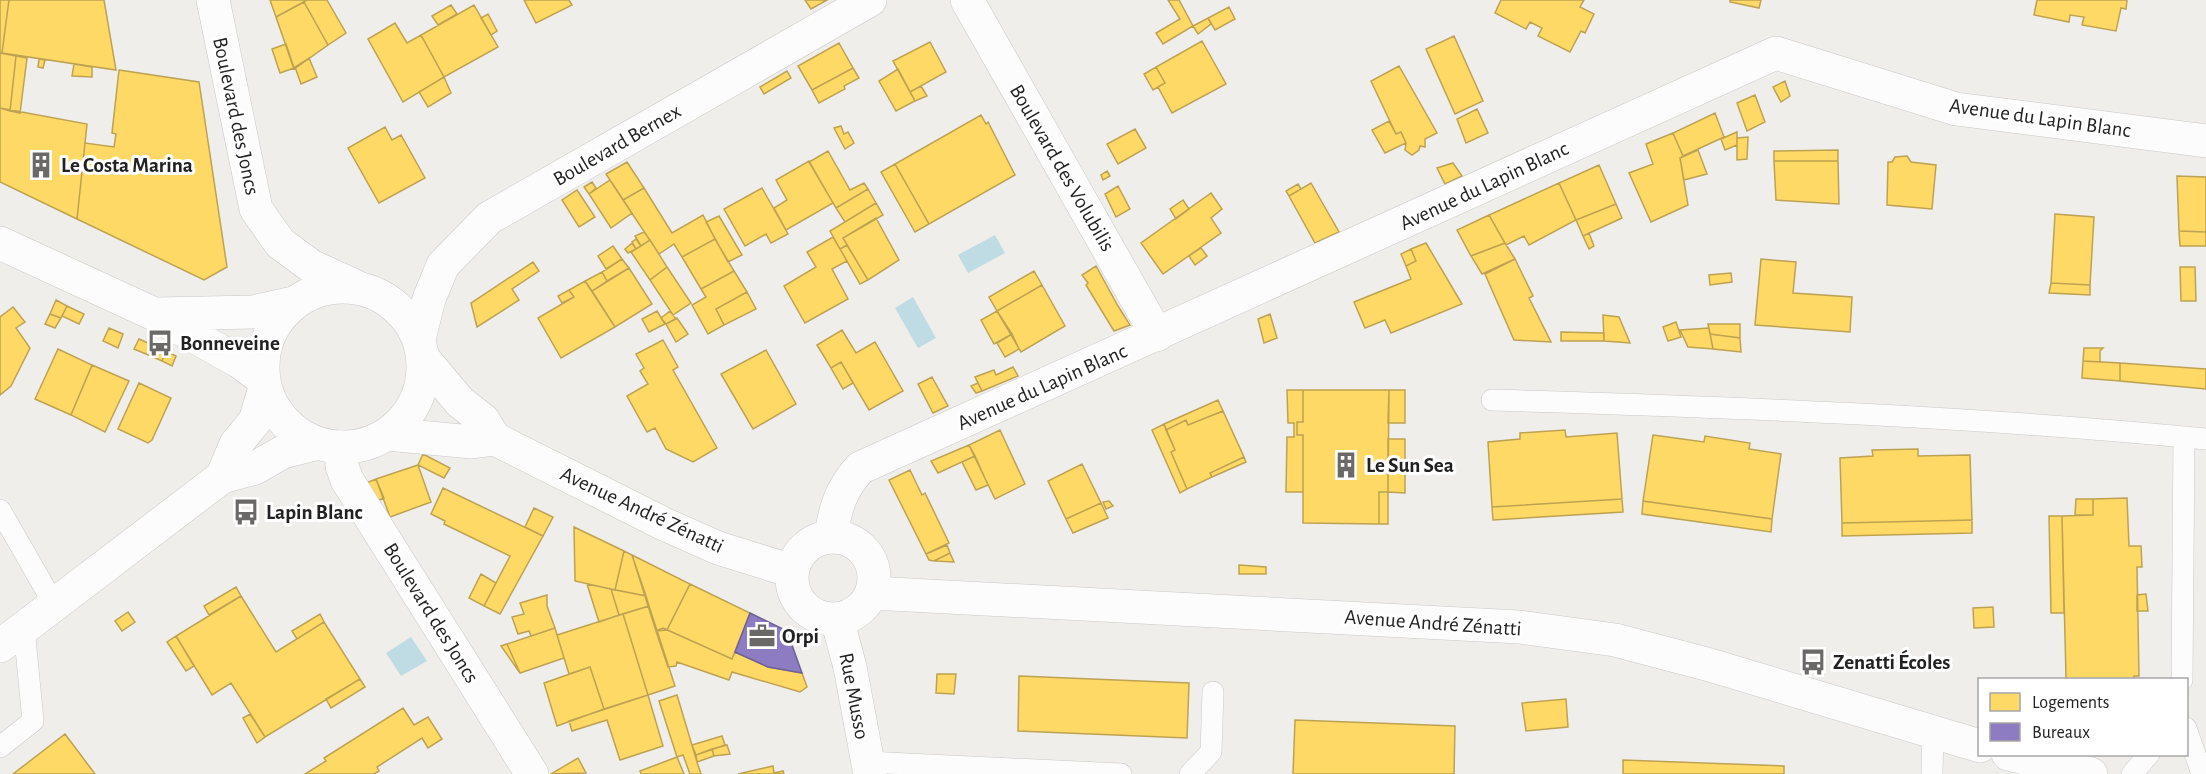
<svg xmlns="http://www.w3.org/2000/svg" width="2206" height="774" font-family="'Alegreya Sans',sans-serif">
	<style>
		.water { fill: #bfdbe3 }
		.homes { fill: #ffd966; stroke: #bda252; stroke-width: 1.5 }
		.offices { fill: #8e7cc3; stroke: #6e6193; stroke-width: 1.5 }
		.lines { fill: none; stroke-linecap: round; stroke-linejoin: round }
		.service-casing { stroke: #c9c8c7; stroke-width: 22 }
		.minor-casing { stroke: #c9c8c7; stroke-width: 34 }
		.tertiary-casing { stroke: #c9c8c7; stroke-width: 34 }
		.service { stroke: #fdfcfc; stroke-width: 21 }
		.minor { stroke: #fdfcfc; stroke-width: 33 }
		.tertiary { stroke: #fdfcfc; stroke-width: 33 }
		.labels { text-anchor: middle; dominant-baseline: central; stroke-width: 6; stroke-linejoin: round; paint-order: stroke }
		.street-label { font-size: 21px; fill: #222; stroke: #fff }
		.poi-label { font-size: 21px; font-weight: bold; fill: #222; stroke: #fff; text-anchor: start }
	</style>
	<rect width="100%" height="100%" fill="#f0eeeb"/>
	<path class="water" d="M995,235L1005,253L968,273L958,255Z
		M913,297L936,338L918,348L895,308Z
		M411,637L427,661L401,676L386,653Z"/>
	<path class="homes" d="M0,0H9L2,53H0Z
		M9,0H104L116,70L2,53Z
		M270,0H307L276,17Z
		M307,0H327L346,33L328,45L304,2Z
		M524,0H569L572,5L536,23Z
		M805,0H827L811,9Z
		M1168,0H1179L1193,26L1163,44L1156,33L1180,19Z
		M1501,0H1584L1580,7L1594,14L1585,33L1581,31L1570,52L1538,36L1542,28L1530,22L1526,29L1495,13Z
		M1730,0H1761L1759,8L1730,2Z
		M2037,0H2127L2126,9L2121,8L2116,31L2082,25L2084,17L2070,15L2069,22L2034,15Z
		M304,2L328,45L294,69L276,17Z
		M451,5L457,14L438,25L432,16Z
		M474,5L498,47L444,77L421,35Z
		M1229,7L1235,19L1215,30L1208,18Z
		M488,14L497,31L491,35L481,18Z
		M1208,18L1211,24L1198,34L1193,26Z
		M395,23L407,43L421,35L444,77L403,102L368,39Z
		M1454,36L1483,101L1455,114L1426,49Z
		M1202,41L1226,84L1172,113L1158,87L1165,83L1156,67Z
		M930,42L946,72L910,92L893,61Z
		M839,43L853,68L812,90L798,66Z
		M286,44L294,68L280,73L272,49Z
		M0,53L16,56L10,111L0,108Z
		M16,56L27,58L20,113L10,111Z
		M309,58L317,77L301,84L295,67Z
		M39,59L45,60L43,68L38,67Z
		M74,64L92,67V77L72,76Z
		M1399,66L1437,133L1425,139V147L1420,146L1419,150L1412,155L1405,150L1406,143L1401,132L1396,134L1371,81Z
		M1156,67L1165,83L1153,90L1144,74Z
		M853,68L859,78L844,86L845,89L819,103L812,90Z
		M898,69L915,101L896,111L879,81Z
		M119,70L199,82L227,267L204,280L77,219L85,143L114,147L116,134L112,133Z
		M787,71L791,78L764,94L760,87Z
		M444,77L451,93L428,107L419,92Z
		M1785,81L1790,96L1781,102L1773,87Z
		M921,86L927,96L915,101L910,92Z
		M1755,95L1765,122L1747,131L1737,103Z
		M0,108L87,124L77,219L0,182Z
		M1477,109L1488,133L1466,143L1457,119Z
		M1715,113L1724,137L1683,156L1673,133Z
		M981,115L986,124L988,122L1015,175L929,224L895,164Z
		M1389,121L1396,134L1401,132L1406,143L1385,153L1372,130Z
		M841,126L844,134L848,132L854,143L845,149L834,128Z
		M385,127L392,140L401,135L425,178L379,203L348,148Z
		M1135,129L1146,148L1118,164L1107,144Z
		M1737,132V145L1725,150L1721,139Z
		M1673,133L1683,156L1680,158L1688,205L1651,222L1629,173L1653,164L1646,144Z
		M1748,137L1747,159L1737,160V138Z
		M1698,150L1707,174L1684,180L1680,158Z
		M1838,150V161H1774V151Z
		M828,151L850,190L864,183L868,189L836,208L809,162Z
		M1907,156L1911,162L1936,165L1932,209L1887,205L1888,162H1892L1895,157Z
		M809,161L833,203L786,230L774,208L787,200L776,180Z
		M1774,161H1838L1839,204L1776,200Z
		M627,162L644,188L623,200L606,174Z
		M1453,163L1462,176L1445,184L1437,168Z
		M895,164L929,224L915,232L881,172Z
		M1599,165L1616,204L1576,220L1559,183Z
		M1107,171L1110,176L1103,180L1101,175Z
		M2177,176L2206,177V232L2179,231Z
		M610,180L632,213L611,228L589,194Z
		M592,182L596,188L589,194L584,187Z
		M1311,183L1339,232L1315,243L1289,196Z
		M1559,183L1576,220L1529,245L1524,236L1506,245L1489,215Z
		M1298,184L1301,189L1289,196L1286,191Z
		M1118,186L1130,209L1116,217L1105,194Z
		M644,188L672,233L703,215L715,239L682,257L674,244L659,254L623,200Z
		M762,188L788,234L771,243L766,234L745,246L724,209Z
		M868,189L876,203L845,222L836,208Z
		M577,190L595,217L579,227L562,200Z
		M1211,193L1222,209L1211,218L1221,233L1163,274L1141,243Z
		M1183,200L1189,209L1176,219L1170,209Z
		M876,203L883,215L843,238L847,245L840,249L830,231Z
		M1616,204L1622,218L1583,236L1576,220Z
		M2055,214L2094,217L2090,285L2051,283Z
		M1489,215L1505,243L1471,256L1457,230Z
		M719,216L742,255L728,262L706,222Z
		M876,218L899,260L868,280L843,238Z
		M2179,231L2206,232V246H2180Z
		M644,232L650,240L641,246L635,236Z
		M1589,233L1594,246L1589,249L1583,236Z
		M833,237L847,261L832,269L848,299L805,323L784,286L816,267L807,252Z
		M636,239L641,246L636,249L632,242Z
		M715,239L734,271L701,289L682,257Z
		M650,240L667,267L650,280L631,252Z
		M632,243L636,249L628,253L625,249Z
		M1426,243L1462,304L1391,333L1385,320L1365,328L1354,302L1411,279L1406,266L1416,261L1411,249Z
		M1505,243L1515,259L1482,274L1471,256Z
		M847,245L868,280L860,284L840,249Z
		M613,246L622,259L606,269L598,256Z
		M1201,248L1207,256L1195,265L1189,256Z
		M1411,249L1416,261L1406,266L1401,254Z
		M622,259L629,268L607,281L602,272Z
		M1515,259L1533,296L1529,298L1551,342L1514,340L1485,274Z
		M1761,259L1796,262L1793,293L1852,297L1850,332L1755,325Z
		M533,262L539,271L512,289L519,300L477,327L471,303Z
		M1096,266L1118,306L1130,325L1114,331L1086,285L1088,283L1082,275Z
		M667,267L691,303L673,315L650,280Z
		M2180,267H2195L2196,301H2181Z
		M629,268L652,304L615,327L592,291Z
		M734,271L747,292L716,309L724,325L708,334L692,305L706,297L701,289Z
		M1034,271L1042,285L997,311L989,297Z
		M602,272L607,281L592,291L585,281Z
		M1731,273L1732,282L1710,285L1709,275Z
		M585,281L615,327L561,358L538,318L574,297L569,290Z
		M2051,283L2090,285V295L2049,293Z
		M1042,285L1065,326L1021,352L997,311Z
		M569,290L574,297L562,303L558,296Z
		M747,292L756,309L724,325L716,309Z
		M56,300L67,306L61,318L50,314Z
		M67,306L84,314L79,324L62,316Z
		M13,307L25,322L16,328L30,348L11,386L0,395V317Z
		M657,311L665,324L649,332L642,319Z
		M670,311L676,319L666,324L661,318Z
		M997,311L1012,334L994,344L981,320Z
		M50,314L61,318L55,328L45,324Z
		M1270,314L1277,338L1264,343L1258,319Z
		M1603,315L1619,317L1630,343L1604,341Z
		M677,318L688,334L676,342L666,324Z
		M1676,322L1681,337L1668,341L1663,327Z
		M1708,324H1740V338L1710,334Z
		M109,328L123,334L118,348L103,341Z
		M1709,328L1713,349L1688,347L1680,330Z
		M842,330L856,353L875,342L903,391L869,410L841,362L831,368L817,345Z
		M1561,332L1604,333V341H1561Z
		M1012,334L1019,349L1005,357L997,343Z
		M1710,334L1740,338L1741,352L1713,349Z
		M139,339L155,346L151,356L134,349Z
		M663,340L678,367L673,370L717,448L693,462L666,449L655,428L647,432L627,396L648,384L640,371L644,368L636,354Z
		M155,346L166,351L162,361L151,356Z
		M2084,348H2103L2100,351V362L2083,361Z
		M58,349L92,365L71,415L35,399Z
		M766,350L796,404L753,429L721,374Z
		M166,351L176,356L172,366L162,361Z
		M2083,361L2120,363V381L2082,378Z
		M841,362L853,383L843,389L831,368Z
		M2120,363L2206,369V389L2120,381Z
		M92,365L129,381L105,432L71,415Z
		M1013,367L1018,376L982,391L975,377L994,370L996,375Z
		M932,377L948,406L933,413L918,384Z
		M139,383L171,398L152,440L148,443L118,429Z
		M978,383L982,391L976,393L971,386Z
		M1287,390H1303V422H1297V435H1303V492H1286L1287,437H1294V423H1288Z
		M1303,390H1389L1388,492H1379V524L1303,523V435H1297V422H1303Z
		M1389,390H1405V423H1388Z
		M1218,400L1223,411L1188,425L1186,420L1166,430L1164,424Z
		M1223,411L1244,457L1210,473L1212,477L1187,489L1171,452L1175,450L1166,430L1186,420L1188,425Z
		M1164,424L1175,450L1171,452L1187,489L1180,493L1152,430Z
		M1000,430L1025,484L995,499L969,445Z
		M1565,430L1566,437L1617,433L1622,499L1492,507L1488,442L1520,439V433Z
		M1653,435L1704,442L1705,436L1750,443L1749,449L1781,454L1772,519L1643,501Z
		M1388,439H1405V493L1388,492Z
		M969,445L975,456L938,473L931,461Z
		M1918,449V456L1970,455L1972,520L1842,523L1840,458L1873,456L1872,450Z
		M423,454L450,468L444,478L418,465Z
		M975,456L988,485L976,490L962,462Z
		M1244,457L1246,462L1212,477L1210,473Z
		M1082,464L1101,503L1066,519L1048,481Z
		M418,465L431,502L390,517L376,479Z
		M910,470L922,495L925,493L949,543L926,554L889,480Z
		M376,479L384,498L377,501L366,483Z
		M443,488L543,536L500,614L484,606L510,556L444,524L445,521L431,514Z
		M1379,492H1388V524H1379Z
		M2127,498L2129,546H2141L2142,567H2137L2139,676H2134V680H2070L2066,677L2062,516L2093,515V499Z
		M1622,499L1623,512L1493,520L1492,507Z
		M2076,499H2093V515H2075Z
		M1109,501L1113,506L1106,509L1103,502Z
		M1643,501L1772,519L1771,532L1642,514Z
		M1101,503L1108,518L1073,533L1066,519Z
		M534,508L553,517L543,536L525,527Z
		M2049,516H2062L2064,613H2051Z
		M1972,520V533L1842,536V523Z
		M574,527L624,551L615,590L575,581Z
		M947,545L950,553L934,561L929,560L926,554Z
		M624,551L632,555L646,596L615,590Z
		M950,553L954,562L934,561Z
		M632,555L690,584L667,630L656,631Z
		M1239,565L1266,567V574H1239Z
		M481,574L496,583L484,606L469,598Z
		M587,584L611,589L619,615L599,622Z
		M690,584L750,613L732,659L667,630Z
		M236,587L241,596L209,615L204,606Z
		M611,589L646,596L649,606L619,615Z
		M2146,594L2148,611H2137V595Z
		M547,595V606L555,628L531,636L529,631L518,634L512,617L524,614L520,603Z
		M241,596L276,652L324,622L360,679L265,737L231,683L212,695L176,636Z
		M649,606L675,686L648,695L623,614Z
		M1993,607L1994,627L1974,628L1973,608Z
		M128,612L135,622L122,631L115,621Z
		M320,614L324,622L297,639L292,631Z
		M623,614L648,695L604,709L590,667L569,674L557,635Z
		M555,628L564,658L520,673L507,644Z
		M663,628L732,659L735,652L768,667L802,673L807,687L800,692L732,672L729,680L677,662L676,666L668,667L656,631Z
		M176,636L194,666L186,671L167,642Z
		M507,644L520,673L501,646Z
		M590,667L604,709L557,726L544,683Z
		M937,674H956L954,694L936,693Z
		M1019,676L1189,683L1187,738L1018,731Z
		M360,679L365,687L331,708L326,699Z
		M648,695L663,746L620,760L607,720L572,731L569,721Z
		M677,695L697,762L701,774H690L683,755L677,757L659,701Z
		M1566,699L1568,727L1526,731L1522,703Z
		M403,708L414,725L428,717L442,739L428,748L422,738L377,767L379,771L374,774H305L326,761L324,758Z
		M250,714L265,737L257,743L243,718Z
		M1295,720L1455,726L1454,774H1293Z
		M65,734L95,774H13Z
		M722,736L725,745L696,755L692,745Z
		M727,745L730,754L714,756L712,749Z
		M712,749L714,756L697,762L696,755Z
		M677,757L684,774H641L640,771Z
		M578,758L586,773L551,774Z
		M1623,760L1784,766V774H1623Z
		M773,766L774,773L783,771L784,774H738Z"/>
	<path class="offices" d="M750,613L787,631L802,673L768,667L735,652Z"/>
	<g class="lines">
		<g class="service-casing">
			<path id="service" d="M1492,400C1731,407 1969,416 2206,439
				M0,510L54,604
				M2182,680L2184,437
				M2186,728L2202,774
				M0,747L33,721L24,628
				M866,762L1121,774
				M1190,774L1211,752L1213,692
				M1932,774L1933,732
				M2132,774L2149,754"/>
		</g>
		<g class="minor-casing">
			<path id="minor" d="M213,0L256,209L280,243L311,266L357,287
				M967,0L1157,335
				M0,243L154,314L240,362L263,379
				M156,314L253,312L293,303
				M419,339L429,299L443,265L489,218L870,0
				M341,447L342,466L347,480L532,774
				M831,536C835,508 841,489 860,468L1776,53L1956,109L2206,141
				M837,619L850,667L870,774"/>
		</g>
		<g class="tertiary-casing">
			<path id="tertiary" d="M263 367a80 80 0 1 1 160 0a80 80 0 1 1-160 0Z
				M423,358L460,402L483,420L495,439L664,524L718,548L792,571
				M387,434L472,442L495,439
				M222,477L236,444L255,421L265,388
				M792 578a41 41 0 1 1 82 0a41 41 0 1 1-82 0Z
				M872,593L1519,627L1615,640L1710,665L1980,746
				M0,646L222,477L255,468L283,452L318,443
				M2008,754L2091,774"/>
		</g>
		<use href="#service" class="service"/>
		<use href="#minor" class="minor"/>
		<use href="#tertiary" class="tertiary"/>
	</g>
	<defs>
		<g id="building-bare" transform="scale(2.07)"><path d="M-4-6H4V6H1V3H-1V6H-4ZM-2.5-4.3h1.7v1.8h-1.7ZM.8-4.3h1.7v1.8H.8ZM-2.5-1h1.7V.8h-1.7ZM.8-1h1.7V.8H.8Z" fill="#6a6968" stroke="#fff" stroke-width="2.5" paint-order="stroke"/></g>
		<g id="bus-bare" transform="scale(2.07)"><path d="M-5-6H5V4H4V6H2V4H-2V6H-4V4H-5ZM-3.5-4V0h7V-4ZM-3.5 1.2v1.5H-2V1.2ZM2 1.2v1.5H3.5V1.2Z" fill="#6a6968" stroke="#fff" stroke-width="2.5" paint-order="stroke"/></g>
		<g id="office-bare" transform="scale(2.07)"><path d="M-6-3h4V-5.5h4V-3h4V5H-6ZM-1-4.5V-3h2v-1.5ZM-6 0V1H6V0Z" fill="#6a6968" stroke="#fff" stroke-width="2.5" paint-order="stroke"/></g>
	</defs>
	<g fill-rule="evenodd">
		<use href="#building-bare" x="41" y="165"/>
		<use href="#bus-bare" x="160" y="343"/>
		<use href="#building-bare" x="1346" y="465"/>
		<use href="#bus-bare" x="246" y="512"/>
		<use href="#office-bare" x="762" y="636"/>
		<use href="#bus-bare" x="1813" y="662"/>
	</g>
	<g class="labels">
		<g class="street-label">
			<text transform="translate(236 116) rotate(78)">Boulevard des Joncs</text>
			<text transform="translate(2040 118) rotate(8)">Avenue du Lapin Blanc</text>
			<text transform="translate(617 145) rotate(-30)">Boulevard Bernex</text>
			<text transform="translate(1062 168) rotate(60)">Boulevard des Volubilis</text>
			<text transform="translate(1484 186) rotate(-25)">Avenue du Lapin Blanc</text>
			<text transform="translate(1042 387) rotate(-24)">Avenue du Lapin Blanc</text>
			<text transform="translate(642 510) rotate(25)">Avenue André Zénatti</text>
			<text transform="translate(431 613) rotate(58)">Boulevard des Joncs</text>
			<text transform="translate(1433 623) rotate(4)">Avenue André Zénatti</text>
			<text transform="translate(854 696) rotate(79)">Rue Musso</text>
		</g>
		<g class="poi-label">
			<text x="61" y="165">Le Costa Marina</text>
			<text x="180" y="343">Bonneveine</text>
			<text x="1366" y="465">Le Sun Sea</text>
			<text x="266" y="512">Lapin Blanc</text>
			<text x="782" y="636">Orpi</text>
			<text x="1833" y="662">Zenatti Écoles</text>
		</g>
	</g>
	<rect x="1978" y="678" width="210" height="78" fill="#ffffff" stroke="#a7a7a7" stroke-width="1.5"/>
	<rect x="1990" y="693" width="30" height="18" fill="#ffd966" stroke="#a7a7a7" stroke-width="1.5"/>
	<text x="2032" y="708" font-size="18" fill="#222222">Logements</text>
	<rect x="1990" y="723" width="30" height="18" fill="#8e7cc3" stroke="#a7a7a7" stroke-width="1.5"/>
	<text x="2032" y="738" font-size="18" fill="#222222">Bureaux</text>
</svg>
